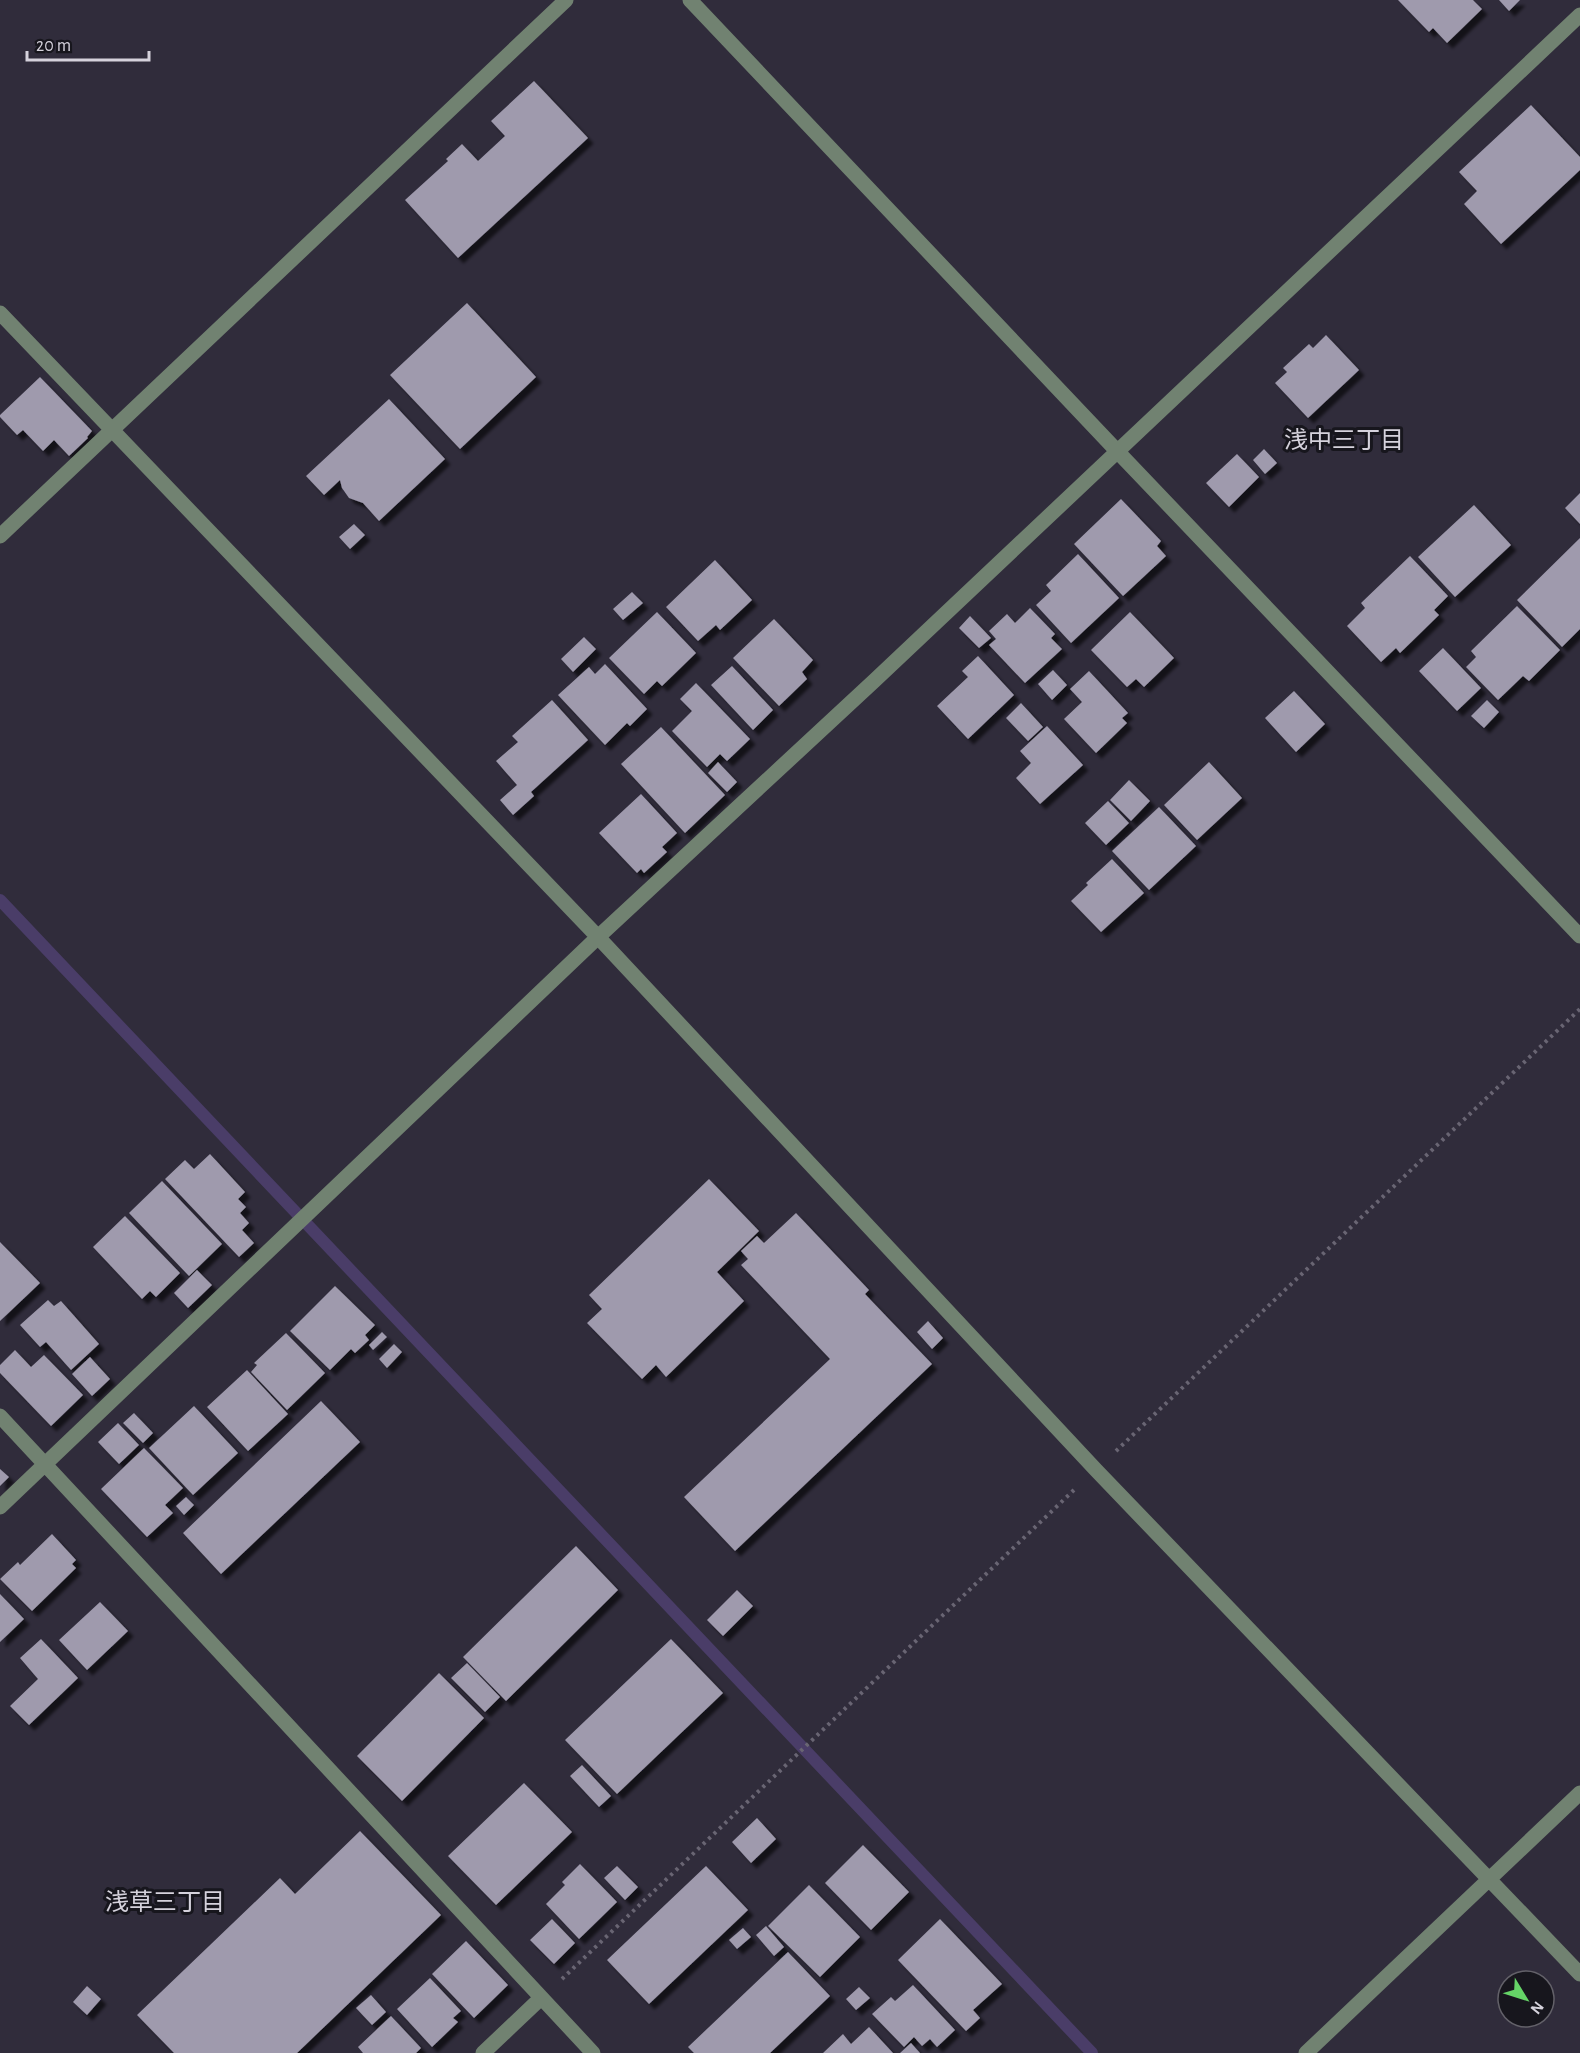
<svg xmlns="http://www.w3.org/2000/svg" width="1580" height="2053" font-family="'Alegreya Sans','Noto Sans JP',sans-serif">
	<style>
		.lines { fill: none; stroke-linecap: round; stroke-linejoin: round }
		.stream { stroke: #4a3d68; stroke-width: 12 }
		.building { fill: #9f9aad; filter: url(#shadow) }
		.path { stroke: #696573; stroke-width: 4; stroke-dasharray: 3 4.5; stroke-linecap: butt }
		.minor { stroke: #718271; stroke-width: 15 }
		.labels { text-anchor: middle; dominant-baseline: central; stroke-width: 6; stroke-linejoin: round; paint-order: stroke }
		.neighbourhood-label { font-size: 24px; fill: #d5d2dc; stroke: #17161d }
	</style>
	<defs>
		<filter id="shadow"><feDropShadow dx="5.5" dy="5.5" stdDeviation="1.5" flood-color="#0009"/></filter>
	</defs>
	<rect width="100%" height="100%" fill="#302c3b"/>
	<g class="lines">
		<path class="stream" d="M0,900L1092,2053"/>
	</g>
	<path class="building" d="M1398,0H1473L1482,9L1447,43L1433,28L1429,32Z
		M1499,0H1520L1509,11Z
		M534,81L588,138L458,258L405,200L448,161L446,159L462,144L478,161L505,136L491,121Z
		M1531,105L1580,157V170L1501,244L1464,204L1477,191L1459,172Z
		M467,303L536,377L460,449L390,375Z
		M1326,335L1359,370L1308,418L1275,383L1287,372L1283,368L1309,344L1313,348Z
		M40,377L92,431L87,437L88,438L69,456L54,440L43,451L23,430L17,435L0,417V415Z
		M389,399L445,459L379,521L363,503L349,498L342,488L340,480L324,495L306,476Z
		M1264,449L1277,463L1265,474L1253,460Z
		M1237,454L1259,477L1229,507L1206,483Z
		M1580,493V524L1565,508Z
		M1121,499L1161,541L1157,546L1166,556L1123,596L1074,544Z
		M1474,505L1511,545L1455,597L1418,557Z
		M354,524L365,535L350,549L339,537Z
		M1580,538V629L1562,647L1517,600Z
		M1078,554L1119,598L1071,643L1036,605L1051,591L1046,585Z
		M1410,556L1448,596L1434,610L1439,615L1400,653L1396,648L1381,662L1347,626L1365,608L1361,603Z
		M715,560L752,600L720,630L716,625L698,641L666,607Z
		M632,592L643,603L623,620L613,609Z
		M1517,606L1560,650L1529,681L1523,676L1498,700L1466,667L1476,657L1471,651Z
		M1030,608L1055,634L1051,638L1062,649L1025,683L989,645L996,639L989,631L1007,614L1015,623Z
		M657,612L696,653L662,686L657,681L644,694L609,658Z
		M1130,612L1174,658L1144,687L1136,679L1127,687L1091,650Z
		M970,616L991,638L979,648L959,628Z
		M774,619L813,660L802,672L807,679L779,706L733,658Z
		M584,637L596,649L573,672L561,659Z
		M1443,648L1481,688L1457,711L1419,671Z
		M978,656L1014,695L968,739L937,706L968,677L962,671Z
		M605,664L647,709L630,726L627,723L605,745L558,695L589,667L595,674Z
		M732,666L773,710L753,730L711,685Z
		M1053,670L1067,685L1052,700L1038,684Z
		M1089,671L1128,713L1122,718L1127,723L1096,753L1064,719L1082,702L1070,689Z
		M696,683L750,739L727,761L720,754L707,767L672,731L692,711L680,699Z
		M1294,691L1325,724L1296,752L1265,718Z
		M552,700L588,740L531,792L534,796L513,815L500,800L517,785L496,761L518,742L512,736Z
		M1487,700L1499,712L1484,728L1471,716Z
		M1021,703L1043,727L1028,741L1006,718Z
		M1047,726L1083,765L1040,804L1016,778L1031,763L1020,751Z
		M661,727L725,795L685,833L621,764Z
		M718,762L737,782L727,792L708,773Z
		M1209,762L1242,798L1197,840L1164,805Z
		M1129,780L1150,801L1131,821L1110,800Z
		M641,794L677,833L662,847L667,852L644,873L641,869L637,873L599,833Z
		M1108,801L1129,823L1106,845L1085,823Z
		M1159,807L1196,846L1149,890L1112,851Z
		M1112,859L1144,893L1101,932L1071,901L1088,885L1086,883Z
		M210,1154L245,1192L238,1199L246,1207L240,1213L249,1223L242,1230L254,1243L239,1257L165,1179L185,1160L194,1169Z
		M709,1179L759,1231L717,1272L744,1301L666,1377L656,1365L642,1379L587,1323L602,1309L589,1295Z
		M162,1181L222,1244L189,1276L129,1213Z
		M796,1213L869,1290L865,1294L932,1364L735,1551L684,1497L830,1359L741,1265L748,1259L741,1251L757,1236L764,1243Z
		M125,1216L180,1273L156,1297L150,1291L142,1299L93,1247Z
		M0,1242L40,1283L0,1321Z
		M197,1270L212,1285L188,1308L174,1293Z
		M335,1286L375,1325L365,1335L369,1340L355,1353L351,1349L330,1370L290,1331Z
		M48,1300L54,1306L61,1301L99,1344L71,1370L46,1342L40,1347L20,1325Z
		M928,1321L943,1338L932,1349L917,1332Z
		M382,1332L387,1337L373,1350L369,1345Z
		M286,1333L325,1373L287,1410L251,1372L257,1365L254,1363Z
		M394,1344L402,1352L387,1368L379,1359Z
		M15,1350L31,1367L44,1355L83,1395L51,1426L0,1373V1365Z
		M90,1357L110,1379L92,1396L72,1374Z
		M247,1370L288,1414L248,1451L207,1407Z
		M321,1401L360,1442L221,1574L183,1533Z
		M194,1406L238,1453L193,1495L149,1448Z
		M134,1413L153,1433L143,1443L123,1423Z
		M118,1423L139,1445L119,1464L98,1442Z
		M144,1448L183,1488L165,1505L173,1513L147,1537L101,1489Z
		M0,1469L9,1477L0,1486Z
		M186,1497L194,1505L184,1515L176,1506Z
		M52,1534L76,1560L72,1564L76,1568L32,1611L0,1579L18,1562L20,1565Z
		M576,1546L618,1590L506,1701L463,1657Z
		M737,1590L753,1606L723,1636L707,1620Z
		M0,1594L24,1619L0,1642Z
		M100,1602L128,1631L87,1670L59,1640Z
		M41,1639L78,1678L29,1725L10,1706L38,1679L20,1658Z
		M671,1639L723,1693L617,1794L565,1740Z
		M467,1663L500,1697L485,1712L451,1678Z
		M439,1673L484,1718L402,1801L357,1756Z
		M582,1765L611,1796L599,1807L570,1776Z
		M524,1783L572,1832L496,1905L448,1856Z
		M757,1818L776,1839L751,1863L732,1842Z
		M360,1831L441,1915L297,2053H174L137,2015L280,1878L295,1894Z
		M863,1845L909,1892L871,1930L825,1883Z
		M580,1864L617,1902L579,1939L546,1904L565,1885L562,1882Z
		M617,1866L638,1887L625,1900L604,1878Z
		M706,1866L748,1910L649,2004L607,1960Z
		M809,1885L860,1937L820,1977L768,1926Z
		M552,1919L575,1943L554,1964L530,1940Z
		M940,1919L1002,1984L973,2010L980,2018L966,2031L898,1960Z
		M766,1926L784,1947L774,1956L756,1935Z
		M743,1928L751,1937L737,1949L729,1940Z
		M466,1941L508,1985L474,2018L432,1974Z
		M788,1952L830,1996L770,2053H694L688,2047Z
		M430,1978L461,2011L453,2018L458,2022L432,2047L397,2009Z
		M913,1985L955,2030L937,2047L930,2039L922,2046L914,2037L904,2047L872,2014L891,1997L895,2001Z
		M87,1986L101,1999L87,2015L73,2002Z
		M859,1987L870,1998L856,2010L846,1999Z
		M371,1995L386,2012L372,2025L356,2008Z
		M391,2016L421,2048L416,2053H363L358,2047Z
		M869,2027L893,2053H823L843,2034L851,2044Z
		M911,2043L920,2053H900Z"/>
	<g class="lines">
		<path class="path" d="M1116,1451L1580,1009
			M562,1979L1075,1489"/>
		<path class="minor" d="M690,0L1117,451L1580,936
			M0,313L598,937L1096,1470L1580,1974
			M0,536L566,0
			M0,1416L593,2053
			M0,1507L598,937L874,681L1580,15
			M483,2053L541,1998
			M1306,2053L1580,1793"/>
	</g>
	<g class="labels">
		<g class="neighbourhood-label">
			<text x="1344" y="441">浅中三丁目</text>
			<text x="165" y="1903">浅草三丁目</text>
		</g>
	</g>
	<g transform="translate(1526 1999) rotate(128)"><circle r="28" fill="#17161d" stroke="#636169" stroke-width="1.5"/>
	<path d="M0-4.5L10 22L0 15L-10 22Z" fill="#65d467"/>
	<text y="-9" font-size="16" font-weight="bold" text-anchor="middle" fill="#d5d2dc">N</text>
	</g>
	<path d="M27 51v9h122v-9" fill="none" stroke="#d5d2dc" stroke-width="3"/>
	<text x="36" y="51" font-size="18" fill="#d5d2dc" stroke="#17161d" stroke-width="4.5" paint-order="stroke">20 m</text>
</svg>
